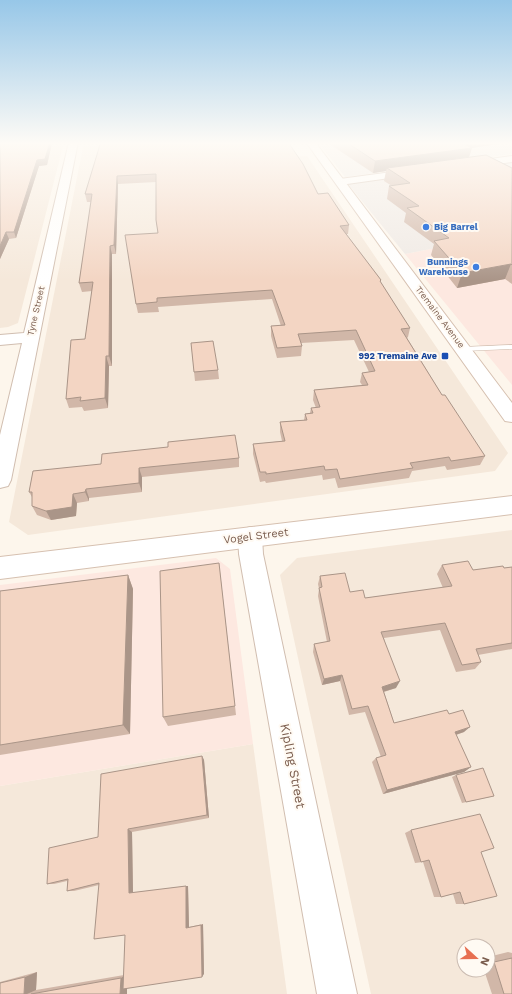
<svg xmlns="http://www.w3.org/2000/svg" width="512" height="994" font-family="'Work Sans',sans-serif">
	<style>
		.residential { fill: #f5e8da; fill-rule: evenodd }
		.commercial { fill: #fde8e0 }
		.industrial { fill: #efe9e4 }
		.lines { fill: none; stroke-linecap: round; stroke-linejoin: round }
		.service-casing { stroke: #d1beb0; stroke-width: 1 }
		.minor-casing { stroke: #d1beb0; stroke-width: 2 }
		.secondary-casing { stroke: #d6c0b0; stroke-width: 2 }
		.service { fill: #fff; fill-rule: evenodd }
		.minor { fill: #fff; fill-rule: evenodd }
		.secondary { fill: #fff; fill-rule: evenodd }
		.wall { fill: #d1b7a8 }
		.shaded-wall { fill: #aa9588 }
		.building { fill: #f3d5c3; stroke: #aa9588 }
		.shop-dot { fill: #3f7fe0; stroke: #fffaf3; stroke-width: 1.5 }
		.transit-dot { fill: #1a4fb4; stroke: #fffaf3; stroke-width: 1.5 }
		.labels { text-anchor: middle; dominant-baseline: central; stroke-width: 4; stroke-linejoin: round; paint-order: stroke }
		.far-shop-label { font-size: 9px; font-weight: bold; fill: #366cbe; stroke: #fffaf3; text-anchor: start }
		.far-street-label { font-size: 9px; fill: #7a5c4d; stroke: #fffaf3 }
		.far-transit-label { font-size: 9px; font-weight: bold; fill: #164399; stroke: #fffaf3; text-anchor: end }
		.street-label { font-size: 11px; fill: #7a5c4d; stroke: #fffaf3 }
		.near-street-label { font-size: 13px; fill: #7a5c4d; stroke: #fffaf3 }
	</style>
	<rect width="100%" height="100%" fill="#fdf6ec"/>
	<path class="residential" d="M0,142H64L18,323L8,327L0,328Z
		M84,142H148L151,165L307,156L508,453L495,471L28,535L9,522Z
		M512,530V994H371L280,575L297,558ZM464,946H488V970H464Z
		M253,744L287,994H0V786Z"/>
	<path class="commercial" d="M512,233V385L405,254Z
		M216,558L230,569L253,744L0,786V585Z"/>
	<path class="industrial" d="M318,142H512V154L345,177Z
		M512,162V233L405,254L348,184Z"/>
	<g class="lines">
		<g class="service-casing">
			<path id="service" d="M512,345V349L464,351L460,349L464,347Z"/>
		</g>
		<g class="minor-casing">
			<path id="minor" d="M69,142H78L11,480L8,486L0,488V435L22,343L0,345V335L24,333Z
				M512,156V162L468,168L463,165L468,162Z
				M414,169L418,170L419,172L418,174L340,185L335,182L340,179Z
				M250,527L258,530L262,537L263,554L357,994H317L239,554L238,537L242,530Z"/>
		</g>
		<g class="secondary-casing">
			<path id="secondary" d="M306,142H315L512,403V422L505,421Z
				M512,496V514L0,579V557Z"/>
		</g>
		<use href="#service" class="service"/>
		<use href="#minor" class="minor"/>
		<use href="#secondary" class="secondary"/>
	</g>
	<path class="wall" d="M0,142L52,143L47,165L39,166L16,238L9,239L0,259Z
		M328,142H512L471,148H472L469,157L512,168V284L505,279L457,288L431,255L434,244L404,222L406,213L387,199L389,186H392L384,181L386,171L373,173L328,143Z
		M99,148L318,194L349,225L348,234H346L381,280L380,282L410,328L408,337L407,338L442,395L485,456L480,465L447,470L445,466L412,471L409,478L338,488L335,478L323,480L322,475L266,483L265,481L260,482L253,454V444L282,441L280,432V422L304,420L305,414L310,413L311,408H316L313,400L314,390L362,385L360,382L362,373L369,372L354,340L301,343L302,346L301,356L277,358L271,336V326H281L272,299L158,307L159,312L138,313L136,304L158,233L156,220V182L118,184L116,254H112V366H109L108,408L84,411L82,407L69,408L66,399L85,339L92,291L82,292L79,283L91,202H87L85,194Z
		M191,343L218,370L219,379L195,381Z
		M239,458V467L142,477V492L89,498V501L77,503L76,516L51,520L37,515L32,506V497L29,492L33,471Z
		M219,563L236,715L168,726L163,717Z
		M442,565L473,570L504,568L512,567V649L478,655L481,662L475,669L456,672L440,630L384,638L396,688L384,692L394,723L449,714L464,732L456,735L471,767L464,772L383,794L372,762L376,758L381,757L365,712L349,715L340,681L322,685L313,652L314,644L327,642L318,596L319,589L318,584L320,576L350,592L365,598L443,588L437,574Z
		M128,575L133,589L130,734L0,755V591Z
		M202,756L204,760L209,818L132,832L133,893L186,886H188L189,927L203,924L204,974L127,988V994H0V982L37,972L36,990L124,975L125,935L99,885L74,891H67V881L54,884H47L98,837Z
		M456,775L494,796L490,797L462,803L452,777Z
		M411,830L481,852L464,904H456L453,894L441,897H434L423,862L415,863L405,833Z
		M508,952L512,953V994H492L484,970H488V957Z"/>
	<path class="shaded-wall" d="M50,142H52V143L47,165L39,166L16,238L14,232L37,160Z
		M453,142H512L451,151Z
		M472,148L468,160L387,168L386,171L373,173L375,161Z
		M117,176L118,184L116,254L114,245Z
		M6,232L9,239L0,259V246Z
		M110,246L112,254V366L109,356Z
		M511,264L505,279L457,288L462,273Z
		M106,356L109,366L108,408L105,398Z
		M139,468L142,477V492L139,483Z
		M86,489L89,498V501L85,492Z
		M73,494L77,503L76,516L51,520L46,511Z
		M128,575L133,589L130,734L123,725Z
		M342,675L340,681L322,685L324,679Z
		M400,681L396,688L379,693L382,687Z
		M470,727L464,732L449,737L455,732Z
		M202,756L204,760L209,818L207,815Z
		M471,767L464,772L383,794L387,790Z
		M128,829L132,832L133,893H129Z
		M186,886H188L189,927L186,928Z
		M203,924L204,974L202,977L201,925Z
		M37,972L36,990L27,994H24L25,977Z
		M127,974V994H120L121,978Z"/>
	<path class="building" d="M0,142H50L45,159L37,160L14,232H6L0,246Z
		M100,142H288L303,164L318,194L328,193L349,225L340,226L381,280L380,281L410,328L401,329L442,395H445L485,456L451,461L449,457L410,463L413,468L340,479L337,469L325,470L324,466L266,474V472H260L253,444L285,441L280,422L307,420L305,414L313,413L311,408L320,407L314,390L368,385L362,373L375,371L356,330L298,334L302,346L277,348L271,326L285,325L272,290L157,298V302L136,304L125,235L158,233L156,220V174L117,176L114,245L110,246L109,356H106L105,398L80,401L81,397L66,399L71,340L85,339L93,282L79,283L92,194H85L99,148Z
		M346,142H460L472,148L375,161Z
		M486,155L512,168V265L511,264L462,273L434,241L449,238L407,208L419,206L389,186L410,183L387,168Z
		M213,341L218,370L194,372L191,343Z
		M235,435L239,458L139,468V483L86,489L85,492L73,494L72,507L46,511L32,506V492H29L33,471L101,464L102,454L168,447V442Z
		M468,561L473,570L503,566L504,568L512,567V643L476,649L481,662L462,665L445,623L381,632L400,681L382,687L394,723L447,710L449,714L463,710L470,727L455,732L471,767L387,790L376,758L386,755L368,706L352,709L342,675L324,679L314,644L330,641L319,588L322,587L320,576L345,573L350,592L363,590L365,598L452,586L442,565Z
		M219,563L235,706L163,717L160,571Z
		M128,575L123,725L0,745V591Z
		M202,756L207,815L128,829L129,893L186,886V928L201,925L202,977L123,989L125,935L94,939L99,883L67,891L68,879L47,884L49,848L98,837L101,774Z
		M483,768L494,796L466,802L456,775Z
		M480,814L494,848L481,852L497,896L464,904L460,892L441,897L429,860L421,862L411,830Z
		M512,958V994H504L494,962Z
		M25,977L24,994H0V983Z
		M121,978L120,994H31Z"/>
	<linearGradient id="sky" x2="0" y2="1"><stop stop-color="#97c7e8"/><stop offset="0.51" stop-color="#fefbf6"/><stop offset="1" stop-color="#fefbf6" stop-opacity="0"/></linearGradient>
	<rect width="512" height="281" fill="url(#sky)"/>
	<g class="shop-dot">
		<circle cx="426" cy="227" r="4"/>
		<circle cx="476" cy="267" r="4"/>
	</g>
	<rect class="transit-dot" x="441" y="352" width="8" height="8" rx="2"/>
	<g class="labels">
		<g class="far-shop-label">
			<text x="434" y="227">Big Barrel</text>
			<text x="468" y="262" text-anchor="end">Bunnings<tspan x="468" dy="10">Warehouse</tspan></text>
		</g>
		<g class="far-street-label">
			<text transform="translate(36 311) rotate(-77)">Tyne Street</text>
			<text transform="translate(440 317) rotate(53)">Tremaine Avenue</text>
		</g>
		<g class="far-transit-label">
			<text x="437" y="356">992 Tremaine Ave</text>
		</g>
		<g class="street-label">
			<text transform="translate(256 536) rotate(-7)">Vogel Street</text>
		</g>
		<g class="near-street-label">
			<text transform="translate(293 766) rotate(79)">Kipling Street</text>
		</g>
	</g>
	<g transform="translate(476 958) rotate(111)"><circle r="19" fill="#fffaf3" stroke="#cabbb1"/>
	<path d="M0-3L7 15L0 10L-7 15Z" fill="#e76f51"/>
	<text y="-6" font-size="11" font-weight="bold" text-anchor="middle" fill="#7a5c4d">N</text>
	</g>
</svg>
